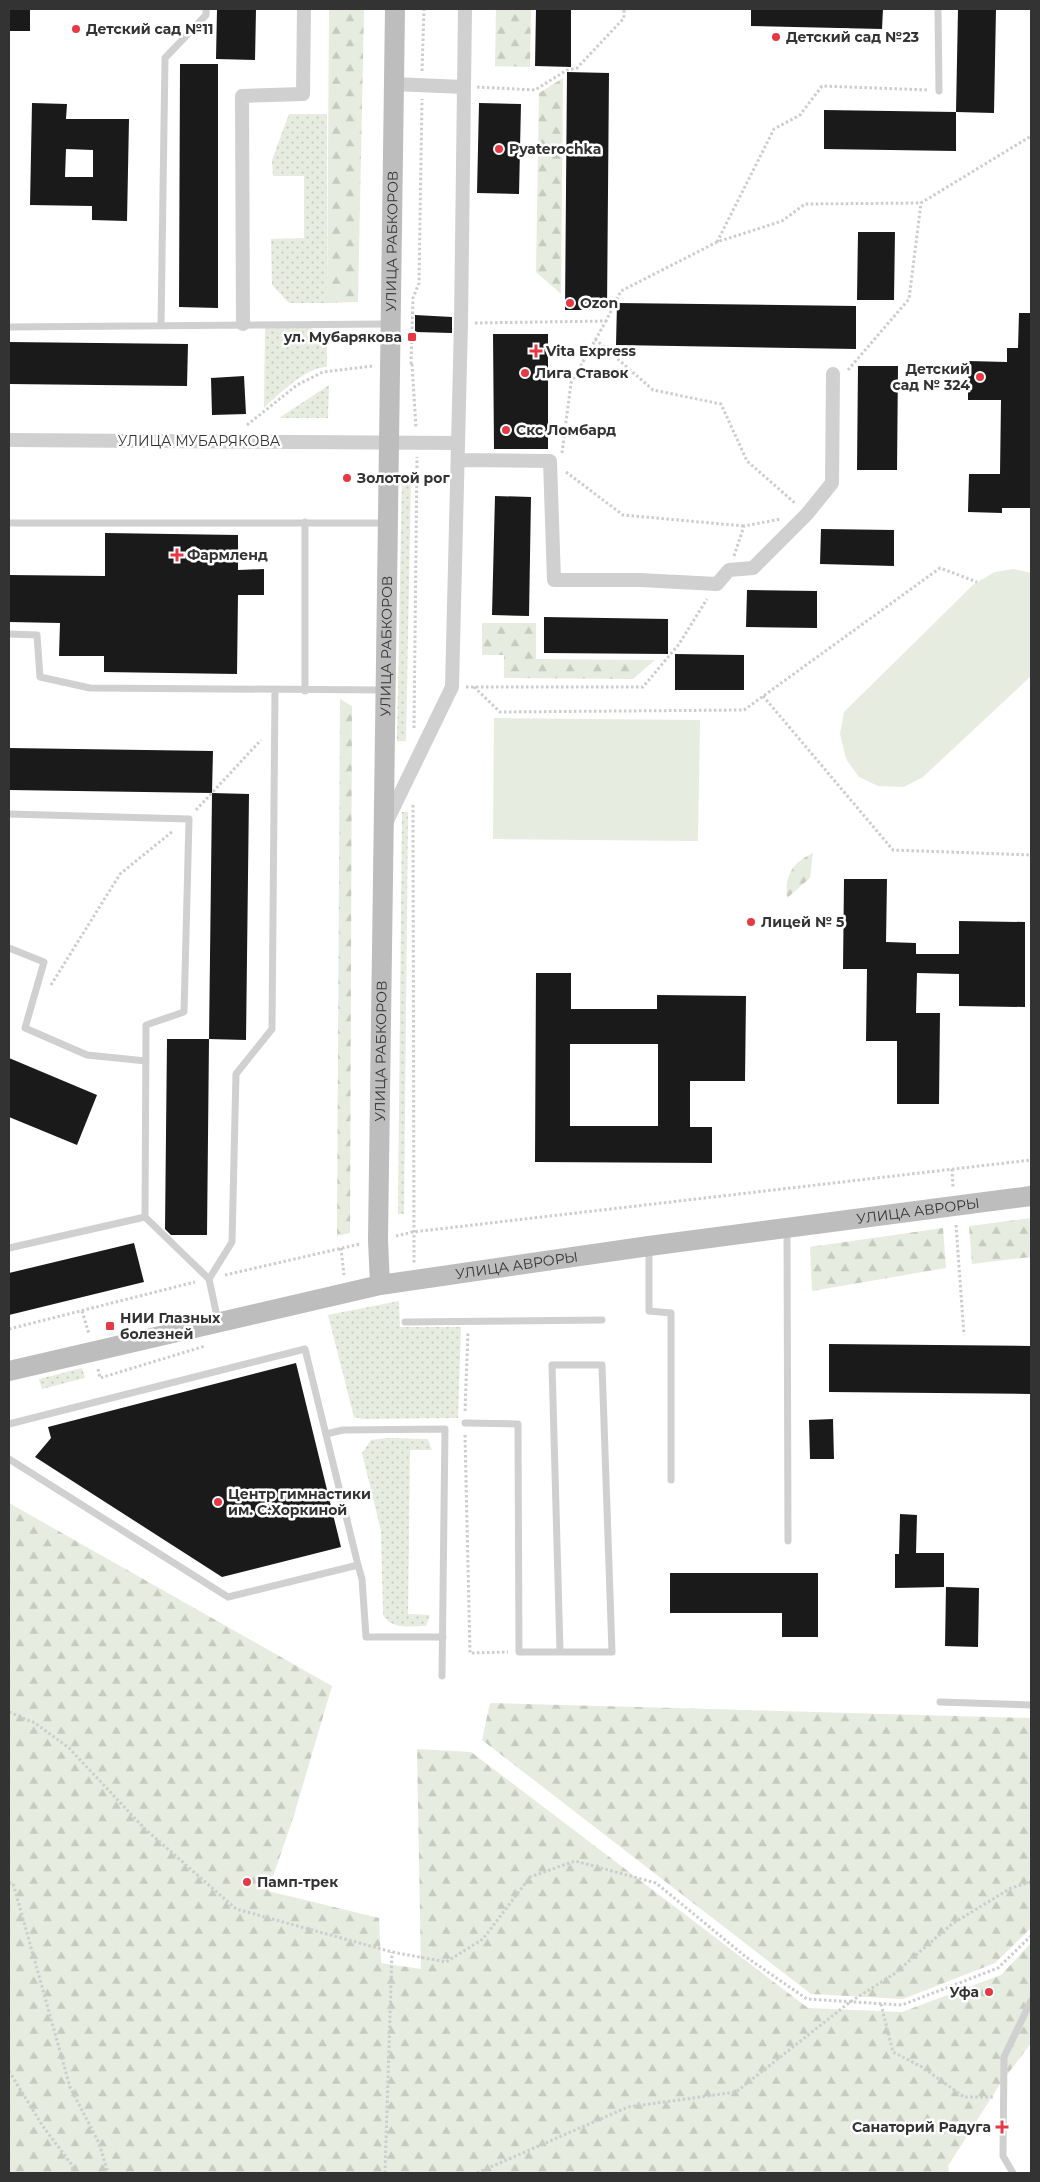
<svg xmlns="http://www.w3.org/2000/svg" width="1040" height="2182" font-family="Montserrat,sans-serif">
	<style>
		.grass { fill: url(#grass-dots) }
		.forest { fill: url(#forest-firs) }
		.garden { fill: #e6ecdf }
		.building { fill: #1a1a1a; fill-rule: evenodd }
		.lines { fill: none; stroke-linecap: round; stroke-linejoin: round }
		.path { stroke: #cdcdcd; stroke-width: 3; stroke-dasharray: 2.5 2.5; stroke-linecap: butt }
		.lane { stroke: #d0d0d0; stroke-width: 7 }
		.street { stroke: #d0d0d0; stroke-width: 14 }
		.secondary { stroke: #bdbdbd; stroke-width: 20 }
		.poi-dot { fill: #e63946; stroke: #fff; stroke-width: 2 }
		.labels { text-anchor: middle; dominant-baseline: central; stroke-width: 5; stroke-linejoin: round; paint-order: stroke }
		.poi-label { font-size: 14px; font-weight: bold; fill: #333; stroke: #fff; text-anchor: start }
		.street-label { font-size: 14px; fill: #333; stroke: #fff }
	</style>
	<defs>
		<pattern id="grass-dots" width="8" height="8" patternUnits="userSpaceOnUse" patternTransform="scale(1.25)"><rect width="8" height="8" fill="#e6ecdf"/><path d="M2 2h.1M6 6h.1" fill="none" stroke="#c6cbc0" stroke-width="1.8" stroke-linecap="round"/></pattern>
		<pattern id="forest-firs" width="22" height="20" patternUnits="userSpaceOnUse" patternTransform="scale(1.25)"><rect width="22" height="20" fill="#e6ecdf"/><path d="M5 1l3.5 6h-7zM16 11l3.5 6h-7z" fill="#c6cbc0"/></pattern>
	</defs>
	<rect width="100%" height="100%" fill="#fff"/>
	<path class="grass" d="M289,114H327V303H289L272,285L271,239L304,238V176H273L272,160Z
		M265,326L312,327V340H327V367C306,367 279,394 264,408Z
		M329,385L328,418H279Z
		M402,475H411L406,741H397Z
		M402,812H408L404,1214H398Z
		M399,1301L400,1327H461L458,1418L362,1419L354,1417L328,1315Z
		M82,1368L85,1378L42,1389L39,1379Z
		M388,1438L428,1439L432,1450H410L408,1614L430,1615L426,1626C411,1626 392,1630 383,1615L381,1531L362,1453L371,1440Z"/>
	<path class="forest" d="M329,9H364L358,302L327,303Z
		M496,9H531L530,67L495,66Z
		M563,78L561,294L536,272L539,93Z
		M482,623H536V659L655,660L633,679L504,678V655H482Z
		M340,699L352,706L350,1233L337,1236Z
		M813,853L810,878L787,898C785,875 792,863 813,853Z
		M1031,1218V1257L972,1264L969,1226Z
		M943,1228L946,1268L812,1291L810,1247Z
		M9,1503L332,1686L294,1815L268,1891L379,1918L381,1963L421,1969L417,1749L471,1752L808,2008L902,2012L1001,1975L1031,1943V2043L998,2087L948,2166L949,2173H9Z
		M490,1703L1031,1718V1928L995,1963L903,1999L811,1994L482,1740Z"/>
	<path class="garden" d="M1014,569L1031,573V676L923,777L904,787L878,786L859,777L846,759L840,734L844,712L974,584L995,572Z
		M494,718L700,720L698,841L493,839Z"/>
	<path class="building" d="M9,9H30V31H9Z
		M217,9H256L255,60L216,59Z
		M536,9H571V67L535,66Z
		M751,9H883L882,29L751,26Z
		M958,9H996L994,113L956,112Z
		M180,64H218V308L179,307Z
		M567,72L609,73L607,310H565Z
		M32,103L67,104L66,119H129L127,221L92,220V206L30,205ZM66,149L93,150V177H65Z
		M479,103L521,104L519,194L477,193Z
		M824,110L956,112V151L824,149Z
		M858,232H895L894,300H857Z
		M617,303L856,306V349L616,345Z
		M1019,313H1031V508H1002V513L968,512L969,474H1000L1001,400H968V361L1007,362V348H1018Z
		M415,315L452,317V333L415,332Z
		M493,334H548V449H494Z
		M9,342L188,344L187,386L9,384Z
		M858,366H898L897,470H857Z
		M244,376L246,414L212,415L211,378Z
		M495,496L531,497L529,616L492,615Z
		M821,529L894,530V566L820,564Z
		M105,533L238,535V570L264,569V595H238L237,674L104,672V656H59L60,623L9,622V575L105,576Z
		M747,590L817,591V628L746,627Z
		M544,617L668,619V654L544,653Z
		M675,654L744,655V690H675Z
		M9,748L213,751L212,793L9,790Z
		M212,793L249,794L246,1040L209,1039Z
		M844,879H887L886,942L916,943V954H959V921L1025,922V1007L959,1006V974L917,973L916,1013H940L939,1104H897V1041H866L867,969H843Z
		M536,973H571V1009H657V995L746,996L745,1081H690V1127H712V1163L535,1162ZM570,1044H658V1126H570Z
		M167,1039H209L207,1235H171L165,1229Z
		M9,1058L97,1095L77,1145L9,1117Z
		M134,1243L144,1282L9,1315V1273Z
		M829,1344L1031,1346V1394L829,1392Z
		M296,1363L341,1547L222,1577L35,1457L51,1438L48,1427Z
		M833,1419L834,1459H810L809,1420Z
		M900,1514L917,1515L916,1553H944V1587L895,1588V1554H899Z
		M670,1573H818V1637H782V1613H670Z
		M946,1587L979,1588L978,1647L945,1646Z"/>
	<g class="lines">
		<path class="path" d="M422,71L424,9
			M477,87L535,90L567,70L577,68L624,18V9
			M717,242L774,129L800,115L822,86L928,90
			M475,323L606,321L621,291L717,242L782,221L805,204L921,203
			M595,339L653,390L721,404L747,461L796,504
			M411,364L413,298L419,283L422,99
			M412,364L416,428
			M848,370L909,299L921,203L1031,136
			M247,425L297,385L323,372L373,366
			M562,453L571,383L606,321
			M566,472L623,515L744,526
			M734,556L744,526L781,519
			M466,687H643L679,644L707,599
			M474,687L500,712L744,710L940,568L977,582
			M763,696L893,850L1031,855
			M414,728L417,457
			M413,805L414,1263
			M196,810L261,740
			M51,985L120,874L173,831
			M952,1169L953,1188
			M956,1225L964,1335
			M396,1236L413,1232L1031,1160
			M341,1248L344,1275
			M225,1275L360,1244
			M82,1311L89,1334
			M9,1329L195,1282
			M98,1369L100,1378L205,1346
			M465,1411L468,1332
			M465,1435L470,1653L508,1652
			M9,1712L35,1723L69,1748L144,1828L236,1909L392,1952L446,1962L483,1939L530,1877L575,1861L656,1883L746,1957L807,1999L902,2005L998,1968L1031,1936
			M9,1883H13L70,2087L99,2143L108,2173
			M881,2004L893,2052L922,2067L964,2097H993
			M9,2071L42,2125L71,2164L74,2173
			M385,2173L392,1952
			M477,2173L628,2107L736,2092L850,2002L894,1974L952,1924L1011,1888L1031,1882"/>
		<path class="lane" d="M938,9L939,91
			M161,325L165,58L206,15V9
			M9,327L388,324
			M305,522V691
			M9,523H387
			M9,634L37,635L40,677L90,688L383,690
			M9,814L189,819L184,1012L146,1025L145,1217L209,1279L218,1321
			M9,948L44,962L25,1028L87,1055L146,1061
			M787,1231L788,1541
			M9,1248L145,1217
			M649,1249V1311L671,1313V1480
			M209,1279L232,1242L236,1074L272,1029L275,690
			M405,1322L602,1320
			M465,1423L518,1424L519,1652H612L602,1365H552L560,1651
			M9,1424L305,1349L358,1565L228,1597L9,1459
			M326,1434L343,1430L445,1429L442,1676
			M358,1565L362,1579L366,1637H443
			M940,1702L1031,1705
			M1013,2173L1003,2156L1004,2057L1031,2001"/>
		<path class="street" d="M394,84L464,87
			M243,324L242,96L303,94L304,9
			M9,440L458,443
			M458,460L550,461L554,580H640L717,584L729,570L753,568L807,514L832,483L833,374
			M386,823L452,687L461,323L465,9"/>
		<g class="secondary">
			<path id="s1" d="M380,1285L378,1240L395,9"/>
			<path id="s2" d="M9,1371L380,1285L649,1246L1031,1196"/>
		</g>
	</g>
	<g class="poi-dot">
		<circle cx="76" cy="29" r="5"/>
		<circle cx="776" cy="37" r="5"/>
		<circle cx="499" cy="149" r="5"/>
		<circle cx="570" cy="303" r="5"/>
		<rect x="407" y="332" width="10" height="10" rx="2.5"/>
		<path d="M533.5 343.5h5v5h5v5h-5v5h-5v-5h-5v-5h5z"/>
		<circle cx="525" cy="373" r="5"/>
		<circle cx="980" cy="377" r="5"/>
		<circle cx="506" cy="430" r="5"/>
		<circle cx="347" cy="478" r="5"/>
		<path d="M174.5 547.5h5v5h5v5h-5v5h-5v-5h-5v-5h5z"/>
		<circle cx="751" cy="922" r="5"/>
		<rect x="105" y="1321" width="10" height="10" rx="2.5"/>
		<circle cx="218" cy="1502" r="5"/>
		<circle cx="247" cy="1882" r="5"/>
		<circle cx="989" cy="1992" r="5"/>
		<path d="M999.5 2119.5h5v5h5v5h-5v5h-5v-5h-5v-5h5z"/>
	</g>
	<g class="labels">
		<g class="poi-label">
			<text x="86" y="29">Детский сад №11</text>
			<text x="786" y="37">Детский сад №23</text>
			<text x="509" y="149">Pyaterochka</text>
			<text x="580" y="303">Ozon</text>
			<text x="402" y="337" text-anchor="end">ул. Мубарякова</text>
			<text x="546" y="351">Vita Express</text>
			<text x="970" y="369" text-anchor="end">Детский<tspan x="970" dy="16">сад № 324</tspan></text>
			<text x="535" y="373">Лига Ставок</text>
			<text x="516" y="430">Скс Ломбард</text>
			<text x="357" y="478">Золотой рог</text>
			<text x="187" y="555">Фармленд</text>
			<text x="761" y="922">Лицей № 5</text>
			<text x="120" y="1318">НИИ Глазных<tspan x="120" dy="16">болезней</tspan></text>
			<text x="228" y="1494">Центр гимнастики<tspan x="228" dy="16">им. С.Хоркиной</tspan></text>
			<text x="257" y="1882">Памп-трек</text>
			<text x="979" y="1992" text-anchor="end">Уфа</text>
			<text x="991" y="2127" text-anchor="end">Санаторий Радуга</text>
		</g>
		<g class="street-label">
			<text stroke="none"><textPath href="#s1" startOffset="1044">УЛИЦА РАБКОРОВ</textPath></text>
			<text x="199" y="441">УЛИЦА МУБАРЯКОВА</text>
			<text stroke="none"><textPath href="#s1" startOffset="639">УЛИЦА РАБКОРОВ</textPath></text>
			<text stroke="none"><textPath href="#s1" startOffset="234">УЛИЦА РАБКОРОВ</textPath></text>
			<text stroke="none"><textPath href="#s2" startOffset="924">УЛИЦА АВРОРЫ</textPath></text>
			<text stroke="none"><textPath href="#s2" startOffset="519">УЛИЦА АВРОРЫ</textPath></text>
		</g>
	</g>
	<rect width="1040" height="2182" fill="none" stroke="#333333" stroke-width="20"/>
</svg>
